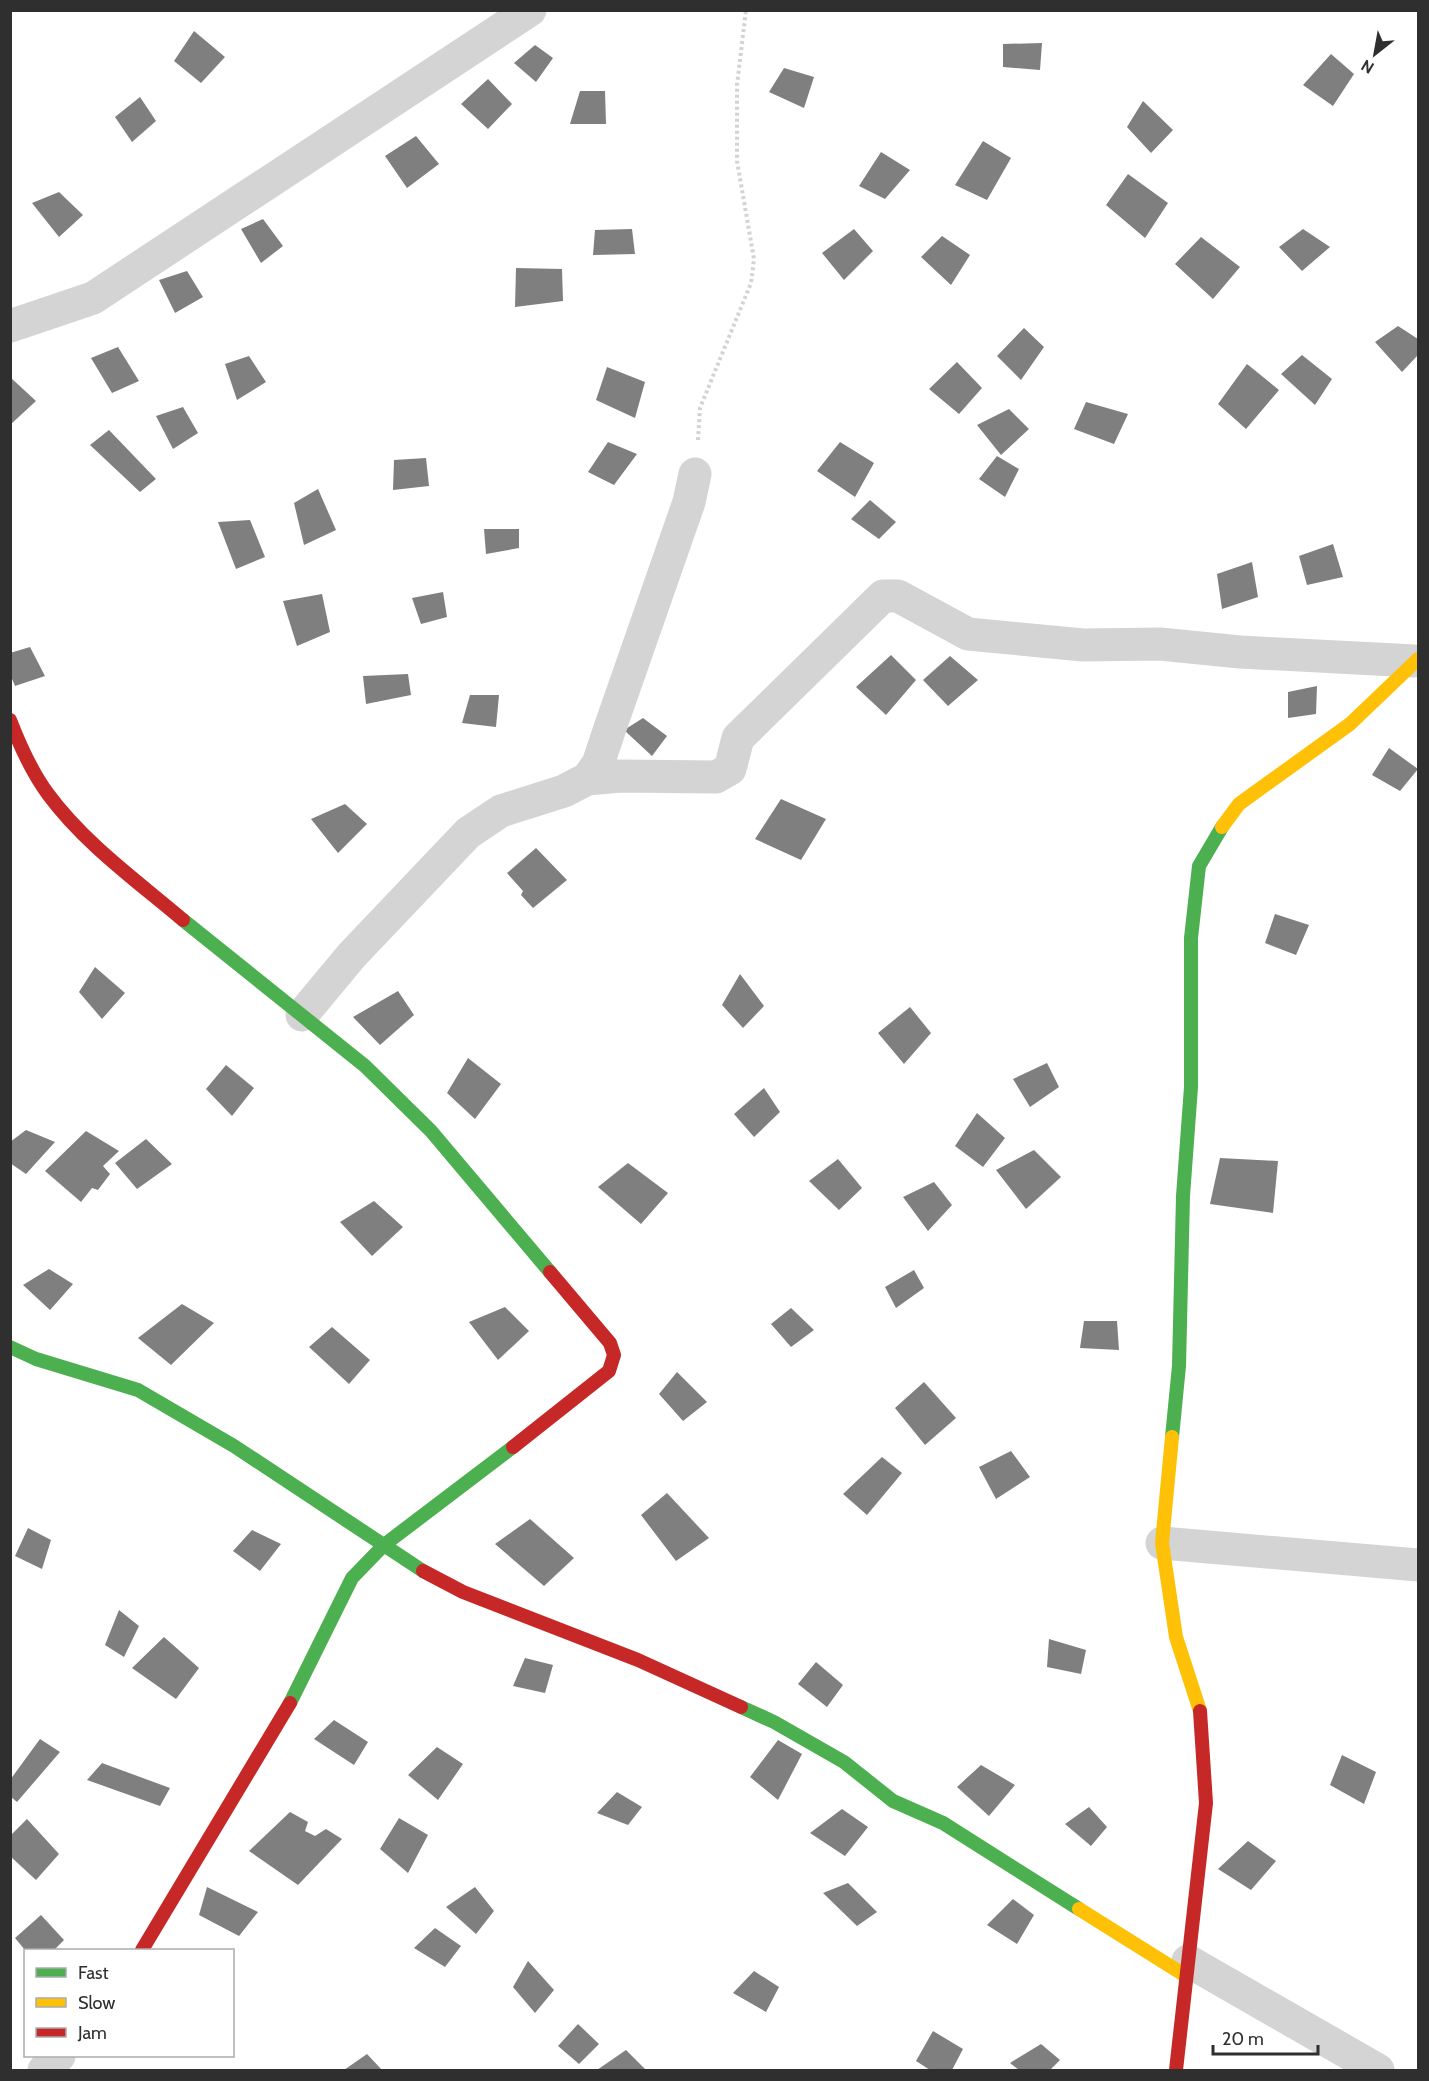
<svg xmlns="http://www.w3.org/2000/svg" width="1429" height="2081" font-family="Cabin,sans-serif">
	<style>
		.building { fill: #7f7f7f }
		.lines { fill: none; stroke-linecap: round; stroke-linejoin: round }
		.path { stroke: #d3d3d3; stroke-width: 4; stroke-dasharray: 3 3; stroke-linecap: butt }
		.street { stroke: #d4d4d4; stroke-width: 33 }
		.fast { stroke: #4caf50; stroke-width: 14 }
		.slow { stroke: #ffc107; stroke-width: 14 }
		.jam { stroke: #c62828; stroke-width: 14 }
	</style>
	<rect width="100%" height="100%" fill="#fff"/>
	<path class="building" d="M194,31L225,57L201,83L174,61Z
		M1042,43L1040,70L1003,67V44Z
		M535,45L553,58L536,82L514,63Z
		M1331,54L1354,74L1333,106L1303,85Z
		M784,68L814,77L804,108L769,92Z
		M488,79L512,104L488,129L461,104Z
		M580,91H605L606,124H570Z
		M140,97L156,121L132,142L115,117Z
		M1143,101L1173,130L1151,153L1127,127Z
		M416,136L439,164L407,188L385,156Z
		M983,141L1011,158L987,200L955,185Z
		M881,152L910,170L885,199L859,186Z
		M1128,174L1168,203L1145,238L1106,205Z
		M59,192L83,215L59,237L32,203Z
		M263,219L283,246L261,263L241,229Z
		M632,229L635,254L593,255L595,230Z
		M854,229L873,251L844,280L822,253Z
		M1303,229L1330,247L1302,271L1279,247Z
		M942,236L970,255L951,285L921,257Z
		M1201,237L1240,267L1213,299L1175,264Z
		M516,268L562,269L563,301L515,307Z
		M187,271L203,297L175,313L159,280Z
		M1398,326L1418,339V355L1402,372L1375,342Z
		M1024,328L1044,347L1021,380L997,356Z
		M118,347L139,381L112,393L91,358Z
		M1302,355L1332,379L1315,405L1281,374Z
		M249,356L266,382L237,400L225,364Z
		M957,362L982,388L959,414L929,389Z
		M1247,364L1279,390L1246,429L1218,404Z
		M607,367L645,382L635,418L596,400Z
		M10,377L36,401L10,425Z
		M1086,402L1128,414L1114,444L1074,429Z
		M183,407L198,433L173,449L156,416Z
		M1009,409L1029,429L1001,455L977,425Z
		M109,430L156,479L140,492L90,445Z
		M608,442L637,454L614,485L588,472Z
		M840,442L874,463L855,497L817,471Z
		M997,456L1019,469L1005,497L979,479Z
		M426,458L429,486L393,490L394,460Z
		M318,489L336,530L304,545L294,503Z
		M870,500L896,522L879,539L851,519Z
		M250,520L265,557L236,569L218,522Z
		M484,529H519V548L486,554Z
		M1333,544L1343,577L1307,585L1299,556Z
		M1252,562L1258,597L1222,609L1217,574Z
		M443,592L447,617L421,624L412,598Z
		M322,594L330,632L297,646L283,601Z
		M30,647L45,676L15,686L10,674V653Z
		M891,655L916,680L886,715L856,687Z
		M950,656L978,680L948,706L923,680Z
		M408,674L411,695L366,704L363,676Z
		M1317,686L1316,714L1288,718V692Z
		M470,695H499L496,727L462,723Z
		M643,718L667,736L652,756L624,730Z
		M1389,748L1418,769L1400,791L1372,775Z
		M781,799L826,819L801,860L755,839Z
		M345,804L367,824L338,853L311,819Z
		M536,848L567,880L533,908L521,895L523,891L507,873Z
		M1275,914L1309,925L1296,955L1265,943Z
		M95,967L125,993L102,1019L79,992Z
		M740,974L764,1006L743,1028L722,1005Z
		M398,991L414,1015L380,1045L353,1017Z
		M910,1007L931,1033L904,1064L878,1033Z
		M468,1058L501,1084L475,1119L447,1093Z
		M1047,1063L1059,1087L1030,1107L1013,1079Z
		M226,1065L254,1088L232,1116L206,1089Z
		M764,1088L780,1112L754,1137L734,1114Z
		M977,1113L1005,1138L983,1167L955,1146Z
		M26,1130L55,1142L26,1174L10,1163V1142Z
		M86,1131L119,1151L103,1166L110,1174L98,1190L92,1188L81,1202L45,1171Z
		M146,1139L172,1164L137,1189L115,1163Z
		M1034,1150L1061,1177L1026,1209L996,1170Z
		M1220,1158L1278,1161L1273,1213L1210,1204Z
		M838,1159L862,1188L839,1210L809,1181Z
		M628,1163L668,1193L641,1224L598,1187Z
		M934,1182L952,1205L928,1231L903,1197Z
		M374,1201L403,1227L372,1256L340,1222Z
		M49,1269L73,1284L50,1310L23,1285Z
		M914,1270L924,1288L896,1308L885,1287Z
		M182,1304L214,1323L171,1365L138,1338Z
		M505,1307L529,1331L498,1360L469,1322Z
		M791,1308L814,1330L791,1347L771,1324Z
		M1084,1321H1117L1119,1350L1080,1348Z
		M332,1327L370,1360L349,1384L309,1347Z
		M677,1372L707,1402L683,1421L659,1394Z
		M924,1382L956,1418L925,1445L895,1408Z
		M1011,1451L1030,1477L996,1499L979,1467Z
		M882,1457L902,1473L867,1515L843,1494Z
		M667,1493L709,1538L676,1561L641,1515Z
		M530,1519L574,1558L544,1586L495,1544Z
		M28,1528L51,1540L42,1569L15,1556Z
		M252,1530L281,1544L260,1571L233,1551Z
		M119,1610L139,1626L124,1657L105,1645Z
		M164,1637L199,1668L176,1699L132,1668Z
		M1049,1639L1086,1650L1081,1674L1047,1667Z
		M525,1658L553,1665L545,1693L513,1686Z
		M816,1662L843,1685L827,1707L798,1684Z
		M334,1720L368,1742L354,1765L314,1739Z
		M40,1739L60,1752L17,1802L10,1796V1780Z
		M778,1740L802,1754L778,1800L750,1777Z
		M437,1747L463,1764L438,1800L408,1775Z
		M1342,1755L1376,1772L1364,1804L1330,1785Z
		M102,1763L170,1788L160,1806L87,1780Z
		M981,1765L1015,1785L989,1816L957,1787Z
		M617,1792L642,1807L628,1825L597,1813Z
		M1089,1807L1107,1827L1091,1846L1065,1824Z
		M842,1809L868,1827L845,1856L810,1833Z
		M290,1812L308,1822L305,1831L315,1836L326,1829L342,1839L298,1885L249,1851Z
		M399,1818L428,1835L408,1873L380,1849Z
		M27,1819L59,1854L36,1880L10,1856V1836Z
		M1248,1841L1276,1861L1251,1890L1218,1869Z
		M848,1883L877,1912L857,1926L823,1893Z
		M207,1887L258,1912L239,1936L199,1915Z
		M475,1887L494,1911L476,1934L446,1907Z
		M1013,1899L1034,1915L1017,1944L987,1925Z
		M41,1915L64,1940L54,1950H25L15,1938Z
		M435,1928L461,1946L445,1967L414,1948Z
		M528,1961L554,1990L535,2013L513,1987Z
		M754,1971L779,1987L766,2012L733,1993Z
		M578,2024L599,2044L579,2064L558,2046Z
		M933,2031L963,2049L952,2070H930L916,2061Z
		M1041,2044L1060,2060L1050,2070H1019L1010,2063Z
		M626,2050L646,2070H597Z
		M367,2054L382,2070H344Z"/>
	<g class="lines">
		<path class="path" d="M698,440L700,408L751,283L754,259L737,161V85L746,10"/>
		<path class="street" d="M10,326L93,298L530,10
			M587,779L620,776L716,777L730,769L738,738L883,596H898L968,634L1083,645L1160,644L1240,652L1414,661
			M302,1015L352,955L468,833L501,811L564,791L587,779L598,764L610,728L689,502L695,474
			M1162,1543L1418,1565
			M1188,1961L1378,2070
			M44,2070L59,2056"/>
		<path class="fast" d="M183,920L365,1066L431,1131L550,1272
			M10,1347L36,1359L138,1390L234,1446L423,1571
			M1172,1437L1179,1366L1183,1196L1191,1087V938L1199,866L1222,827
			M290,1703L352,1578L384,1545L513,1447
			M741,1707L774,1722L844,1762L893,1801L943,1823L1079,1909"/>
		<path class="slow" d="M1222,827L1239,804L1350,724L1418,659
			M1172,1437L1162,1543L1176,1637L1200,1711
			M1079,1909L1186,1976"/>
		<path class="jam" d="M10,720C20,746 31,771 48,794C84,843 137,881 183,920
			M513,1447L609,1371L614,1355L610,1343L550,1272
			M423,1571L463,1592L638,1660L741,1707
			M142,1950L290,1703
			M1176,2070L1206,1803L1200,1711"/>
	</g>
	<rect width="1429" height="2081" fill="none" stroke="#2f2f2f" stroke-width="24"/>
	<rect x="24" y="1949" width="210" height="108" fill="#ffffff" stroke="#acacac" stroke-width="1.5"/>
	<rect x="36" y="1968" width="30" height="9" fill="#4caf50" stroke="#acacac" stroke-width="1.5"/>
	<text x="78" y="1979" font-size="18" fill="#2f2f2f">Fast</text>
	<rect x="36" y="1998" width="30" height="9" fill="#ffc107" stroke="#acacac" stroke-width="1.5"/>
	<text x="78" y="2009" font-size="18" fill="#2f2f2f">Slow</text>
	<rect x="36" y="2028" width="30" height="9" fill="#c62828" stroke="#acacac" stroke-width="1.5"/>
	<text x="78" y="2039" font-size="18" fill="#2f2f2f">Jam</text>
	<g transform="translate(1375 54) rotate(211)" stroke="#ffffff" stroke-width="4.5" paint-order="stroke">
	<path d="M0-4.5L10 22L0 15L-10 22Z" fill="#2f2f2f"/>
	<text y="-9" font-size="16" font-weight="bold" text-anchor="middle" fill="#2f2f2f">N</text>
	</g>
	<path d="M1213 2045v9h105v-9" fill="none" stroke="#2f2f2f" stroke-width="3"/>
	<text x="1222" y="2045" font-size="18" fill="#2f2f2f" stroke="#ffffff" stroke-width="4.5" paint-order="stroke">20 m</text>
</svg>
